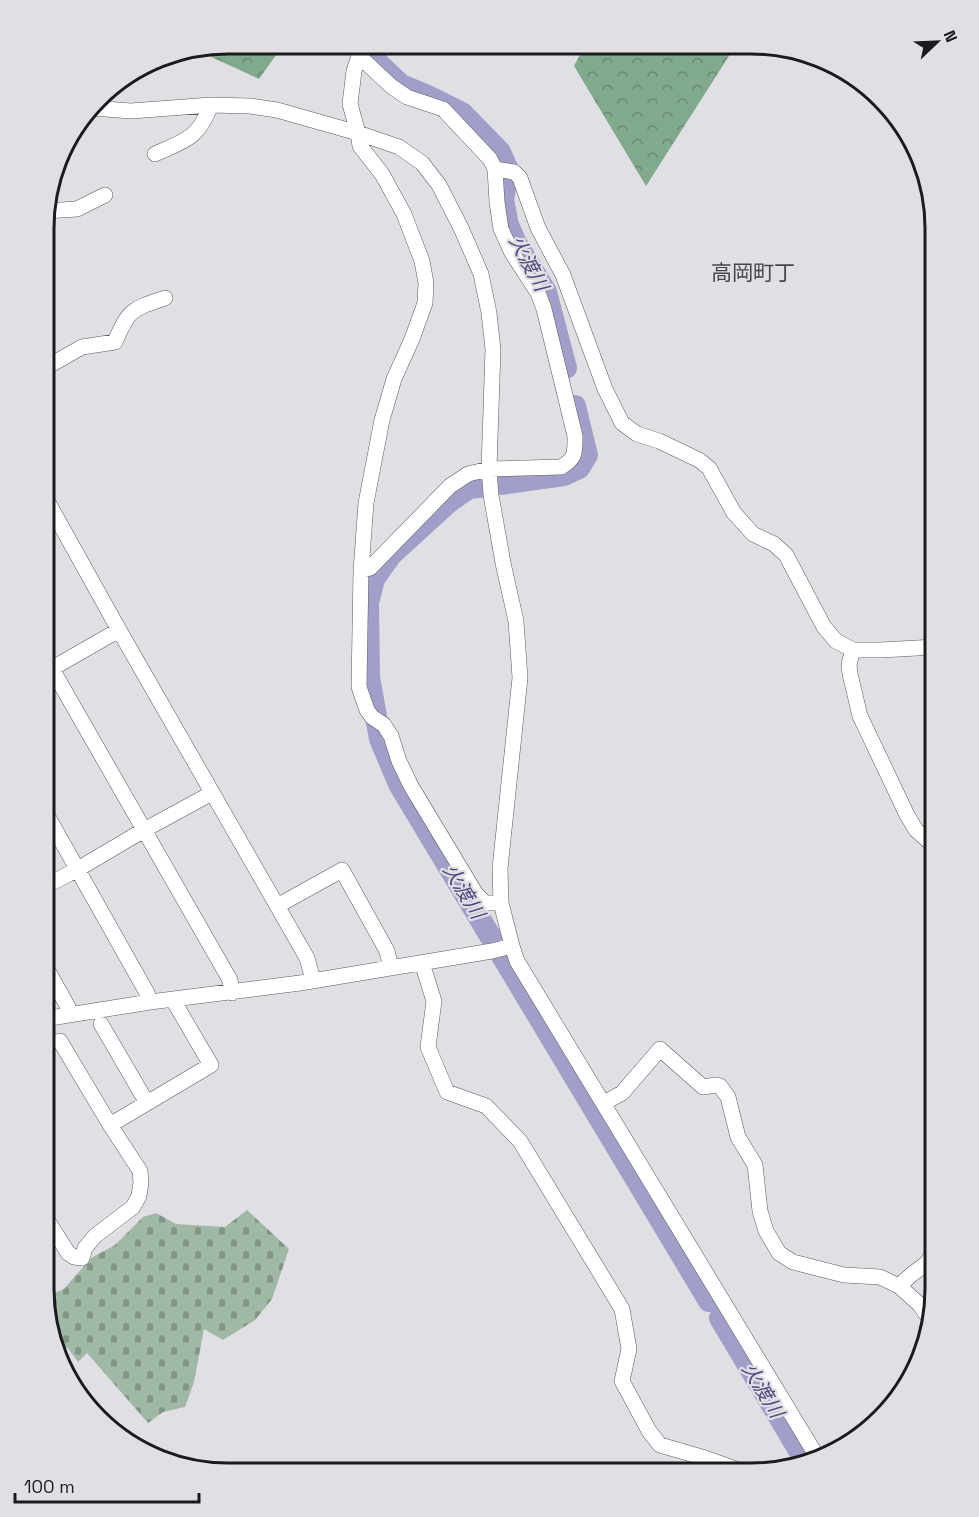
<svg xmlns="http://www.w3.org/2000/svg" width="979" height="1517" font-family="'Space Grotesk','Noto Sans JP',sans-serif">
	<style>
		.forest { fill: url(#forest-crowns) }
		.cemetery { fill: url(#cemetery-stones) }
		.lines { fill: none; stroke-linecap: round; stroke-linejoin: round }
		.river { stroke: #a19fc9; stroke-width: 22 }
		.minor-casing { stroke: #5a5a5e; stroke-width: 16 }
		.minor { stroke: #fff; stroke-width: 15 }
		.labels { text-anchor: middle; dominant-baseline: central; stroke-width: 4.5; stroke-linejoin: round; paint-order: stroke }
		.water-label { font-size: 20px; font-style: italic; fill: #4d477f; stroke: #e0e0e4 }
		.quarter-label { font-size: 21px; fill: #46464a; stroke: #e0e0e4 }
		.rim { fill: none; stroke: #1b1b1d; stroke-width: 3 }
	</style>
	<defs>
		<pattern id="forest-crowns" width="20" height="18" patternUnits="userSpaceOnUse" patternTransform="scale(1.5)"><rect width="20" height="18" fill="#81a98c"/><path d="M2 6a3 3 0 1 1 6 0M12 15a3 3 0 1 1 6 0" fill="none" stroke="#698972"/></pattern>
		<pattern id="cemetery-stones" width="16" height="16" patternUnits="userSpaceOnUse" patternTransform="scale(1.5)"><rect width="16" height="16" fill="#a0b8a6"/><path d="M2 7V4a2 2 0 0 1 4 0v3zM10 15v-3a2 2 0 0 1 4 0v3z" fill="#829587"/></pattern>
	</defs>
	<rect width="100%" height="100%" fill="#e0e0e4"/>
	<path class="forest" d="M228,44H284L259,79L196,50Z
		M585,45H736L646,186L574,66Z"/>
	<path class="cemetery" d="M247,1210L289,1249L272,1299L255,1320L223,1340L204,1329L194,1382L185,1407L163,1412L148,1423L87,1353L78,1362L67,1347L56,1352L45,1297L64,1289L91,1258L115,1245L143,1217L156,1213L176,1224L225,1227Z"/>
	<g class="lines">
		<path class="river" d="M362,44L379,64L401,85L430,97L462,113L500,152L508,170L503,200L508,225L516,243L546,292L566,368
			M501,484L564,475L579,468L587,455L575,406
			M479,487L469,488L449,502L391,555L374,579L368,603L369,677L380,739L399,784L709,1301
			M720,1318L806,1462"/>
		<g class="minor-casing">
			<path id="minor" d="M356,44L359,56L391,86L407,97L443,109L490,159L495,169L497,202L501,229L512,253L538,293L544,309L575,436C575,453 576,458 561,467L489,469L468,474L450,486L370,568L361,571
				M359,56L354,71L350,104L358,133L360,146L382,174L404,214L422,261L426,283L425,303L412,339L394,379L382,420L366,503L361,571L359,687L367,710L372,717L384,725L391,736L399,761L411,786L476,894L485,903H501
				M92,108L131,111L211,105L250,106L277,110L358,133L399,147L422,163L439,185L461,228L481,274L489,313L493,349L489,469L491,495L503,563L516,621L520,678L500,868L501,903L512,946L517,961L819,1460
				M155,154C186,140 198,139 211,105
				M495,169L514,172L520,178L538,228L563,275L605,389L622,423L637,434L659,441L699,460L709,468L734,513L753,534L774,544L786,555L824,627L836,641L853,650H881L935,647
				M45,211L77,209L105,195
				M45,368L82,347L115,342C129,309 132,309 165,298
				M45,497L119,630L307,958L313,980
				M853,650L849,664L850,674L860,716L907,815L916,830L935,847
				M44,655L230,980L232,993
				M44,673L119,630
				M44,810L147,993L150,1002
				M44,887L78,869L144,830L212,793
				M277,906L342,870L387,951L391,968
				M422,963L434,1001L428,1047L447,1092L486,1106L520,1141L622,1309L629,1349L622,1381L649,1431L660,1445L705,1458L747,1473
				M44,964L68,1007L69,1015
				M44,1019L150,1002L300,983L492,951L512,946
				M101,1024L147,1103
				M604,1103L622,1093L660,1049L703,1087L716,1085L720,1086L728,1097L738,1137L755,1165L760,1211L766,1231L779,1253L793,1262L844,1275L880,1277L899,1286L920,1305L931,1321
				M110,1125L211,1065L173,1000
				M44,1215L68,1253L74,1257L82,1258L85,1248L95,1236L133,1207L139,1196L141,1182L140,1171L110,1125L60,1041
				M899,1286L911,1275L927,1263L935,1249"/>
		</g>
		<use href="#minor" class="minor"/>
	</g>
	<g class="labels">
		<g class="water-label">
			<text transform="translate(529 263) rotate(62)">火渡川</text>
			<text transform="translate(464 891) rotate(59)">火渡川</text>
			<text transform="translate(763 1390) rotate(59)">火渡川</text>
		</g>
		<g class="quarter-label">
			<text x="753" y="272">高岡町丁</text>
		</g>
	</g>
	<path d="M0 0H979V1517H0ZM228 54H751A174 174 0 0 1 925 228V1289A174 174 0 0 1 751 1463H228A174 174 0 0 1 54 1289V228A174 174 0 0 1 228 54Z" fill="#e0e0e4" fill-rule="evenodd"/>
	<path class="rim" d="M228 54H751A174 174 0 0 1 925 228V1289A174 174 0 0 1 751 1463H228A174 174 0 0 1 54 1289V228A174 174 0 0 1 228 54Z"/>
	<g transform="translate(937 42) rotate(67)" stroke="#e0e0e4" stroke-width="4.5" paint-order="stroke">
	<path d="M0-4.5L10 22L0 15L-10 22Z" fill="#1b1b1d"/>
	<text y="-9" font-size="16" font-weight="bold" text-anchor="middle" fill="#1b1b1d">N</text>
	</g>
	<path d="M15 1493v9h184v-9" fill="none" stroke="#1b1b1d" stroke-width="3"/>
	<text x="24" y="1493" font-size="18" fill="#1b1b1d" stroke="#e0e0e4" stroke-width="4.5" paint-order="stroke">100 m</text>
</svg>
